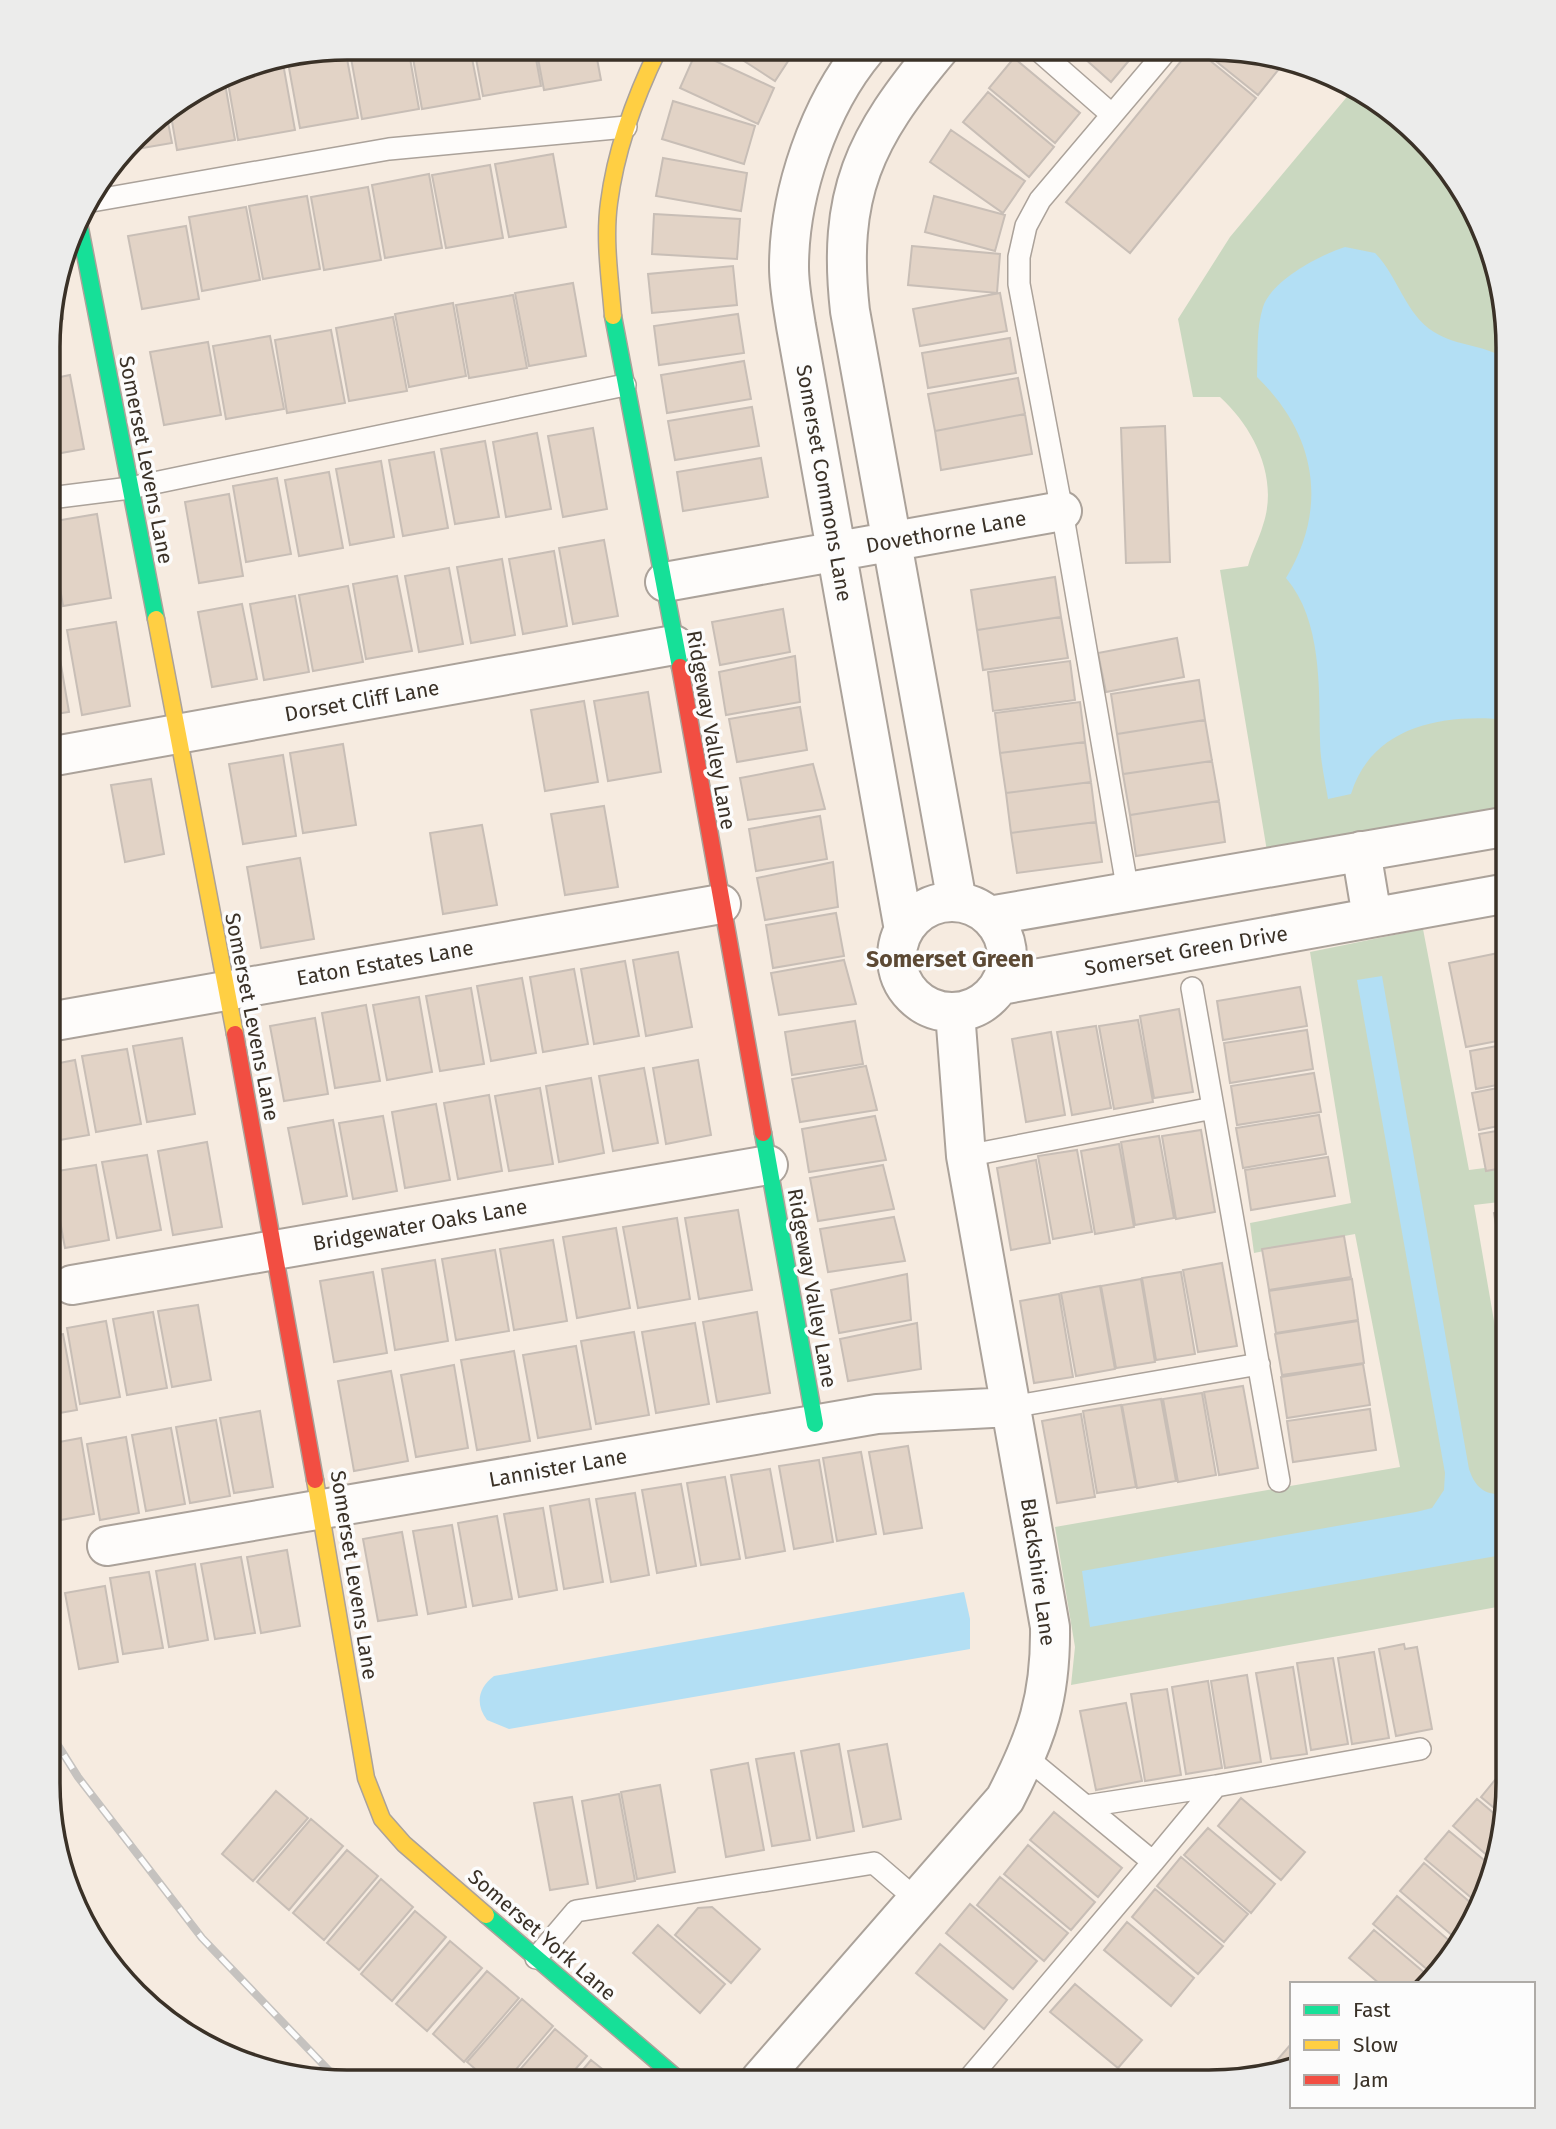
<svg xmlns="http://www.w3.org/2000/svg" width="1556" height="2129" font-family="'Fira Sans',sans-serif">
	<style>
		.green { fill: #cad8c0 }
		.water { fill: #b3dff4 }
		.building { fill: #e2d3c6; stroke: #c8beb6; stroke-width: 2 }
		.lines { fill: none; stroke-linecap: round; stroke-linejoin: round }
		.lane-casing { stroke: #aba29a; stroke-width: 24 }
		.street-casing { stroke: #aba29a; stroke-width: 42 }
		.fast-casing { stroke: #aba29a; stroke-width: 19 }
		.slow-casing { stroke: #aba29a; stroke-width: 19 }
		.jam-casing { stroke: #aba29a; stroke-width: 19 }
		.lane { stroke: #fefcfa; stroke-width: 21 }
		.street { stroke: #fefcfa; stroke-width: 38 }
		.fast { stroke: #16e098; stroke-width: 16 }
		.slow { stroke: #ffcf43; stroke-width: 16 }
		.jam { stroke: #f24e42; stroke-width: 16 }
		.rail-casing { stroke: #c5c2bf; stroke-width: 8 }
		.rail { stroke: #fcfcfc; stroke-width: 5; stroke-dasharray: 16; stroke-linecap: butt }
		.labels { text-anchor: middle; dominant-baseline: central; stroke-width: 7; stroke-linejoin: round; paint-order: stroke }
		.street-label { font-size: 21px; fill: #3a3127; stroke: #fcfcfc }
		.neighbourhood-label { font-size: 23px; font-weight: bold; fill: #5c4934; stroke: #fcfcfc }
		.rim { fill: none; stroke: #3a3127; stroke-width: 3.5 }
	</style>
	<rect width="100%" height="100%" fill="#f6ebe0"/>
	<path class="green" d="M1351,92L1457,183L1478,214L1509,346V808L1267,851L1220,570L1248,566C1252,551 1259,539 1263,525C1279,478 1254,428 1220,397H1193L1178,319L1230,237Z
		M1423,929L1469,1170L1508,1165V1201L1474,1205L1508,1402V1605L1071,1685L1075,1647L1055,1527L1400,1467L1355,1234L1254,1253L1250,1223L1351,1203L1310,952Z"/>
	<path class="water" d="M1345,247L1375,253C1398,276 1405,314 1434,332C1457,347 1486,344 1509,361V720C1445,713 1372,725 1351,794L1328,799C1325,780 1320,760 1320,740C1319,688 1322,620 1286,578C1329,507 1316,434 1257,377C1258,354 1256,329 1263,307C1272,280 1320,255 1345,247Z
		M1382,976L1469,1469C1476,1490 1487,1496 1508,1494V1554L1090,1627L1082,1571L1416,1512L1432,1508L1444,1490L1445,1473L1357,980Z
		M964,1592L970,1619V1649L509,1729L487,1720C475,1704 478,1688 494,1676Z"/>
	<path class="building" d="M349,47H408L419,109L362,119Z
		M411,47L470,48L480,99L422,109Z
		M345,48L358,118L300,128L287,57Z
		M474,48H534L541,86L483,96Z
		M536,48H595L601,80L544,90Z
		M724,48L796,49L775,81Z
		M1074,49L1135,50L1137,51L1111,82Z
		M1190,50H1197L1256,98L1130,253L1066,202Z
		M1202,50H1249L1283,64L1258,95Z
		M696,52L774,88L758,124L680,88Z
		M282,58L295,130L238,140L227,77L250,63Z
		M1014,58L1080,113L1055,143L989,88Z
		M224,78L235,140L177,150L170,110Z
		M988,92L1054,147L1029,177L963,122Z
		M673,101L755,126L744,164L662,139Z
		M166,112L172,143L125,151L150,121Z
		M951,130L1025,181L1003,213L930,162Z
		M553,154L566,227L509,237L495,164Z
		M663,158L747,173L741,211L656,196Z
		M490,165L503,238L446,248L432,175Z
		M429,174L442,248L385,258L372,185Z
		M368,187L381,260L324,270L311,197Z
		M307,196L320,269L263,279L249,206Z
		M934,196L1005,215L995,251L925,232Z
		M246,207L260,280L202,291L189,217Z
		M654,214L740,219L737,259L652,254Z
		M186,226L199,299L142,309L128,236Z
		M912,246L1000,254L997,293L908,285Z
		M733,266L737,305L652,313L648,274Z
		M573,283L586,356L529,366L515,293Z
		M57,287L63,319L50,321V307Z
		M1000,293L1007,331L920,346L913,309Z
		M513,295L527,368L469,378L456,305Z
		M453,303L466,376L409,387L395,314Z
		M738,314L744,353L659,365L654,326Z
		M393,317L407,391L349,401L336,328Z
		M331,330L345,403L287,413L275,340Z
		M270,336L284,409L226,419L213,346Z
		M1010,338L1016,373L928,388L922,353Z
		M208,342L221,415L164,425L150,352Z
		M744,361L751,399L667,413L661,375Z
		M70,375L84,449L50,455V379Z
		M1018,378L1025,414L935,431L928,394Z
		M752,407L759,446L675,460L668,421Z
		M1025,414L1032,454L941,470L935,431Z
		M1165,426L1170,562L1126,563L1121,428Z
		M593,428L607,509L563,517L548,436Z
		M537,433L551,509L506,517L493,442Z
		M485,441L499,517L455,524L441,449Z
		M434,452L448,528L403,536L389,460Z
		M761,458L768,497L683,511L677,472Z
		M381,461L394,537L350,545L336,469Z
		M329,472L343,548L299,556L285,480Z
		M277,478L291,554L246,562L233,486Z
		M229,494L243,576L199,583L185,502Z
		M97,514L111,598L63,606L49,522Z
		M604,540L618,616L573,624L559,548Z
		M554,551L567,626L523,634L509,559Z
		M502,559L515,635L471,643L457,567Z
		M49,566L55,596L49,597Z
		M449,568L463,644L419,652L405,576Z
		M397,576L412,651L366,659L353,584Z
		M1055,577L1061,617L977,630L971,590Z
		M348,586L363,662L313,671L299,595Z
		M295,596L309,672L264,680L250,604Z
		M242,604L257,679L212,687L198,612Z
		M783,609L790,652L720,665L712,622Z
		M1061,617L1068,658L983,670L977,630Z
		M116,622L130,706L82,715L67,630Z
		M56,636L69,712L49,715V637Z
		M1177,638L1184,677L1106,692L1098,653Z
		M795,656L800,702L726,715L719,672Z
		M1070,661L1075,700L993,711L988,672Z
		M1199,680L1205,720L1117,734L1111,694Z
		M648,692L661,772L608,781L594,701Z
		M584,701L598,782L545,791L531,710Z
		M1080,702L1085,742L1000,753L995,713Z
		M800,707L807,750L737,762L729,719Z
		M1205,720L1212,761L1123,774L1117,734Z
		M1085,742L1091,782L1006,793L1000,753Z
		M343,744L356,825L303,833L290,753Z
		M283,755L296,836L243,844L229,764Z
		M1212,761L1219,801L1130,815L1123,774Z
		M813,764L825,809L748,820L740,778Z
		M151,779L164,854L125,862L111,785Z
		M1091,782L1096,822L1011,833L1006,793Z
		M1219,801L1225,842L1136,856L1130,815Z
		M604,806L618,887L565,895L551,814Z
		M820,816L827,859L756,871L749,829Z
		M1096,822L1102,862L1017,873L1011,833Z
		M482,825L497,905L443,914L430,833Z
		M300,858L314,939L261,948L247,867Z
		M833,862L838,907L765,920L757,878Z
		M836,913L844,956L773,968L766,925Z
		M1508,951V1039L1466,1047L1449,963Z
		M678,952L692,1027L646,1036L633,960Z
		M844,960L856,1004L779,1015L771,973Z
		M625,961L639,1036L594,1044L581,969Z
		M574,969L588,1044L543,1052L530,977Z
		M522,978L536,1053L491,1061L477,986Z
		M1300,987L1307,1026L1223,1040L1217,1001Z
		M471,988L484,1064L440,1071L426,996Z
		M419,997L432,1072L387,1080L373,1005Z
		M366,1005L380,1081L335,1088L322,1013Z
		M1179,1009L1193,1092L1154,1098L1140,1016Z
		M315,1018L328,1094L284,1101L270,1026Z
		M1138,1020L1153,1102L1114,1109L1099,1026Z
		M855,1021L863,1064L792,1075L785,1032Z
		M1096,1026L1111,1108L1072,1115L1057,1032Z
		M1307,1030L1313,1069L1230,1083L1224,1043Z
		M1051,1032L1065,1115L1026,1122L1012,1039Z
		M182,1038L195,1114L147,1122L133,1046Z
		M1508,1044V1083L1476,1089L1470,1051Z
		M127,1049L141,1124L96,1132L82,1056Z
		M75,1060L89,1135L48,1142L49,1065Z
		M698,1060L711,1135L666,1144L653,1068Z
		M866,1066L877,1110L800,1122L792,1079Z
		M644,1068L658,1143L613,1151L599,1076Z
		M1314,1073L1321,1112L1237,1125L1231,1086Z
		M591,1078L604,1153L559,1162L546,1086Z
		M1508,1086V1124L1479,1130L1472,1093Z
		M540,1088L553,1164L509,1171L495,1096Z
		M489,1095L502,1171L458,1179L444,1103Z
		M436,1104L450,1180L405,1188L392,1112Z
		M1319,1115L1326,1154L1243,1168L1236,1128Z
		M383,1116L397,1191L353,1199L339,1123Z
		M875,1116L886,1160L809,1172L802,1129Z
		M333,1120L347,1196L303,1204L288,1128Z
		M1508,1129V1167L1486,1171L1479,1134Z
		M1201,1130L1215,1212L1176,1219L1162,1136Z
		M1159,1136L1174,1218L1135,1225L1121,1142Z
		M207,1142L222,1227L173,1235L158,1151Z
		M1119,1144L1134,1227L1095,1234L1081,1151Z
		M1077,1150L1092,1232L1053,1239L1038,1156Z
		M147,1155L161,1230L117,1238L102,1162Z
		M1328,1157L1335,1196L1251,1210L1245,1170Z
		M1036,1160L1050,1243L1011,1250L997,1168Z
		M96,1165L109,1240L65,1248L51,1172Z
		M883,1165L894,1209L818,1221L810,1178Z
		M738,1210L752,1290L699,1299L685,1218Z
		M1508,1210V1248L1500,1249L1494,1213Z
		M48,1217L56,1259L48,1260Z
		M894,1217L905,1261L828,1272L820,1229Z
		M677,1218L690,1299L638,1308L623,1227Z
		M616,1228L630,1308L577,1318L563,1237Z
		M1344,1236L1351,1277L1269,1290L1262,1249Z
		M553,1240L567,1321L514,1330L500,1249Z
		M495,1250L509,1331L456,1340L442,1259Z
		M1508,1253V1291L1507,1292L1500,1255Z
		M435,1260L448,1341L395,1350L382,1269Z
		M1222,1263L1237,1346L1198,1352L1183,1270Z
		M373,1272L387,1353L334,1362L320,1281Z
		M1181,1272L1195,1354L1156,1360L1142,1278Z
		M907,1274L911,1320L839,1333L831,1290Z
		M1141,1279L1155,1362L1116,1368L1101,1286Z
		M1352,1279L1358,1320L1276,1333L1269,1291Z
		M1100,1286L1115,1369L1076,1376L1061,1293Z
		M1059,1294L1073,1377L1034,1383L1020,1301Z
		M198,1305L211,1380L172,1387L158,1311Z
		M153,1312L167,1388L127,1395L113,1319Z
		M757,1312L770,1393L717,1402L703,1322Z
		M106,1321L120,1397L80,1404L67,1328Z
		M1358,1321L1364,1363L1282,1375L1275,1334Z
		M695,1323L709,1404L656,1413L642,1332Z
		M917,1323L921,1369L848,1381L840,1339Z
		M634,1332L649,1415L596,1424L581,1341Z
		M63,1334L77,1410L48,1415V1336Z
		M576,1346L591,1429L538,1438L523,1355Z
		M514,1351L530,1441L477,1450L461,1360Z
		M1363,1364L1370,1405L1287,1418L1281,1377Z
		M454,1365L468,1448L416,1457L401,1375Z
		M391,1371L408,1461L354,1471L338,1381Z
		M1243,1386L1258,1468L1219,1475L1204,1392Z
		M1202,1393L1216,1475L1178,1482L1163,1399Z
		M1161,1399L1176,1481L1137,1488L1122,1405Z
		M1121,1405L1136,1487L1097,1493L1083,1411Z
		M1370,1409L1376,1450L1293,1462L1287,1421Z
		M260,1411L273,1487L234,1493L220,1418Z
		M1081,1414L1095,1497L1057,1503L1042,1421Z
		M216,1420L230,1496L190,1503L176,1427Z
		M171,1428L185,1504L146,1511L132,1435Z
		M126,1437L139,1513L100,1520L87,1444Z
		M81,1438L94,1514L55,1521L48,1480V1444Z
		M908,1446L922,1528L884,1534L869,1452Z
		M861,1452L876,1534L837,1541L823,1458Z
		M819,1460L833,1542L794,1549L779,1466Z
		M770,1469L785,1551L746,1558L731,1475Z
		M725,1477L740,1559L701,1565L687,1483Z
		M681,1484L696,1566L657,1573L642,1490Z
		M635,1493L649,1575L611,1582L596,1499Z
		M589,1499L603,1582L564,1589L550,1506Z
		M543,1508L557,1590L519,1597L504,1514Z
		M497,1516L512,1599L473,1606L458,1523Z
		M452,1525L466,1607L428,1614L413,1531Z
		M402,1532L417,1615L378,1621L363,1539Z
		M287,1550L300,1626L261,1633L247,1557Z
		M241,1557L255,1633L215,1639L201,1564Z
		M195,1564L208,1640L169,1647L156,1571Z
		M149,1572L163,1648L123,1654L110,1578Z
		M105,1586L118,1662L79,1669L65,1593Z
		M1404,1644L1405,1649L1417,1647L1432,1729L1396,1736L1379,1649Z
		M1374,1652L1389,1738L1352,1744L1338,1658Z
		M1333,1658L1348,1744L1311,1750L1297,1663Z
		M1293,1667L1307,1754L1271,1759L1256,1673Z
		M1247,1675L1261,1762L1225,1768L1211,1681Z
		M1208,1681L1222,1768L1186,1774L1172,1687Z
		M1167,1689L1181,1775L1145,1781L1131,1694Z
		M1126,1703L1142,1781L1096,1790L1080,1711Z
		M839,1744L854,1831L817,1838L801,1751Z
		M887,1744L901,1819L863,1827L848,1751Z
		M794,1753L810,1840L772,1846L756,1759Z
		M748,1763L764,1850L726,1857L711,1770Z
		M1504,1769L1508,1772L1505,1817L1481,1797Z
		M660,1785L675,1872L637,1879L621,1792Z
		M276,1791L308,1818L253,1881L222,1854Z
		M619,1794L635,1881L597,1888L582,1801Z
		M572,1797L588,1884L550,1890L534,1803Z
		M1241,1798L1305,1852L1281,1880L1218,1826Z
		M1477,1799L1504,1822L1496,1863L1453,1826Z
		M1054,1812L1122,1868L1098,1897L1030,1840Z
		M311,1819L343,1846L289,1910L257,1882Z
		M1208,1828L1275,1884L1251,1913L1184,1855Z
		M1449,1831L1495,1869L1480,1905L1425,1859Z
		M1028,1845L1095,1902L1071,1930L1004,1874Z
		M347,1850L378,1876L324,1940L293,1913Z
		M1181,1857L1248,1914L1224,1942L1157,1886Z
		M1424,1863L1478,1909L1461,1943L1400,1891Z
		M1000,1877L1068,1933L1044,1961L977,1905Z
		M381,1879L413,1907L359,1970L327,1943Z
		M1155,1889L1223,1946L1198,1974L1132,1917Z
		M1397,1896L1458,1948L1435,1976L1373,1924Z
		M970,1904L1037,1961L1013,1989L946,1933Z
		M712,1907L760,1949L731,1983L675,1935L698,1908Z
		M415,1911L446,1937L392,2001L361,1974Z
		M1127,1922L1194,1978L1171,2006L1104,1950Z
		M658,1925L725,1984L700,2013L633,1953Z
		M1374,1930L1432,1979L1427,1984H1380L1349,1958Z
		M450,1941L482,1968L427,2031L396,2004Z
		M940,1944L1007,2000L984,2029L916,1973Z
		M487,1971L519,1998L464,2062L433,2034Z
		M1075,1984L1142,2040L1118,2068L1050,2012Z
		M522,1999L553,2026L507,2080H488L467,2062Z
		M555,2029L587,2056L566,2080H511Z
		M1291,2044L1292,2062L1271,2067Z
		M591,2060L616,2080H574Z"/>
	<g class="lines">
		<g class="lane-casing">
			<path id="lane" d="M1037,49L1110,113
				M86,202L389,149L626,127
				M50,498L130,488L625,385
				M1128,892L1062,511L1019,284V257L1026,226L1040,200L1167,50
				M1192,988L1279,1481
				M966,1156L1213,1108
				M1011,1407L1259,1364
				M1086,1806L1216,1786
				M1153,1862L1216,1786L1420,1749
				M536,1958L576,1911L874,1863L917,1900
				M967,2081L1153,1862L1026,1757"/>
		</g>
		<g class="street-casing">
			<path id="street" d="M866,49C819,105 789,194 789,267C789,287 793,306 796,326L904,930
				M939,49C864,138 837,194 850,311L957,902
				M665,582L1062,511
				M49,757L674,645
				M1361,851L1372,917
				M897 957a55 55 0 1 1 110 0a55 55 0 1 1-110 0Z
				M989,916L1509,826
				M1001,985L1508,893
				M49,1022L721,904
				M72,1285L768,1165
				M107,1546L877,1414L1011,1407
				M760,2080L1005,1799C1037,1737 1051,1697 1050,1627L966,1156L955,1012"/>
		</g>
		<g class="fast-casing">
			<path id="fast" d="M79,223L156,619
				M613,316L680,667
				M763,1133L815,1424
				M486,1915L679,2080"/>
		</g>
		<g class="slow-casing">
			<path id="slow" d="M613,316C610,279 604,240 609,203C616,148 635,97 659,48
				M156,619L235,1034
				M315,1480L366,1778L382,1819L404,1844L486,1915"/>
		</g>
		<g class="jam-casing">
			<path id="jam" d="M680,667L763,1133
				M235,1034L315,1480"/>
		</g>
		<use href="#lane" class="lane"/>
		<use href="#street" class="street"/>
		<use href="#fast" class="fast"/>
		<use href="#slow" class="slow"/>
		<use href="#jam" class="jam"/>
		<g class="rail-casing">
			<path id="rail" d="M47,1728L78,1777L202,1938L337,2079"/>
		</g>
		<use href="#rail" class="rail"/>
	</g>
	<g class="labels">
		<g class="street-label">
			<text transform="translate(146 460) rotate(79)">Somerset Levens Lane</text>
			<text transform="translate(824 483) rotate(80)">Somerset Commons Lane</text>
			<text transform="translate(946 532) rotate(-10)">Dovethorne Lane</text>
			<text transform="translate(362 701) rotate(-10)">Dorset Cliff Lane</text>
			<text transform="translate(711 730) rotate(80)">Ridgeway Valley Lane</text>
			<text transform="translate(1186 951) rotate(-10)">Somerset Green Drive</text>
			<text transform="translate(385 963) rotate(-10)">Eaton Estates Lane</text>
			<text transform="translate(252 1017) rotate(79)">Somerset Levens Lane</text>
			<text transform="translate(420 1225) rotate(-10)">Bridgewater Oaks Lane</text>
			<text transform="translate(812 1288) rotate(80)">Ridgeway Valley Lane</text>
			<text transform="translate(558 1468) rotate(-10)">Lannister Lane</text>
			<text transform="translate(1038 1572) rotate(82)">Blackshire Lane</text>
			<text transform="translate(354 1575) rotate(81)">Somerset Levens Lane</text>
			<text transform="translate(542 1935) rotate(41)">Somerset York Lane</text>
		</g>
		<g class="neighbourhood-label">
			<text x="950" y="959">Somerset Green</text>
		</g>
	</g>
	<path d="M0 0H1556V2129H0ZM347 60H1209A287 287 0 0 1 1496 347V1783A287 287 0 0 1 1209 2070H347A287 287 0 0 1 60 1783V347A287 287 0 0 1 347 60Z" fill="#ececeb" fill-rule="evenodd"/>
	<path class="rim" d="M347 60H1209A287 287 0 0 1 1496 347V1783A287 287 0 0 1 1209 2070H347A287 287 0 0 1 60 1783V347A287 287 0 0 1 347 60Z"/>
	<rect x="1290" y="1982" width="245" height="126" fill="#fcfcfc" stroke="#aeaba7" stroke-width="2"/>
	<rect x="1304" y="2005" width="35" height="10" fill="#16e098" stroke="#aeaba7" stroke-width="2"/>
	<text x="1353" y="2017" font-size="21" fill="#3a3127">Fast</text>
	<rect x="1304" y="2040" width="35" height="10" fill="#ffcf43" stroke="#aeaba7" stroke-width="2"/>
	<text x="1353" y="2052" font-size="21" fill="#3a3127">Slow</text>
	<rect x="1304" y="2075" width="35" height="10" fill="#f24e42" stroke="#aeaba7" stroke-width="2"/>
	<text x="1353" y="2087" font-size="21" fill="#3a3127">Jam</text>
</svg>
